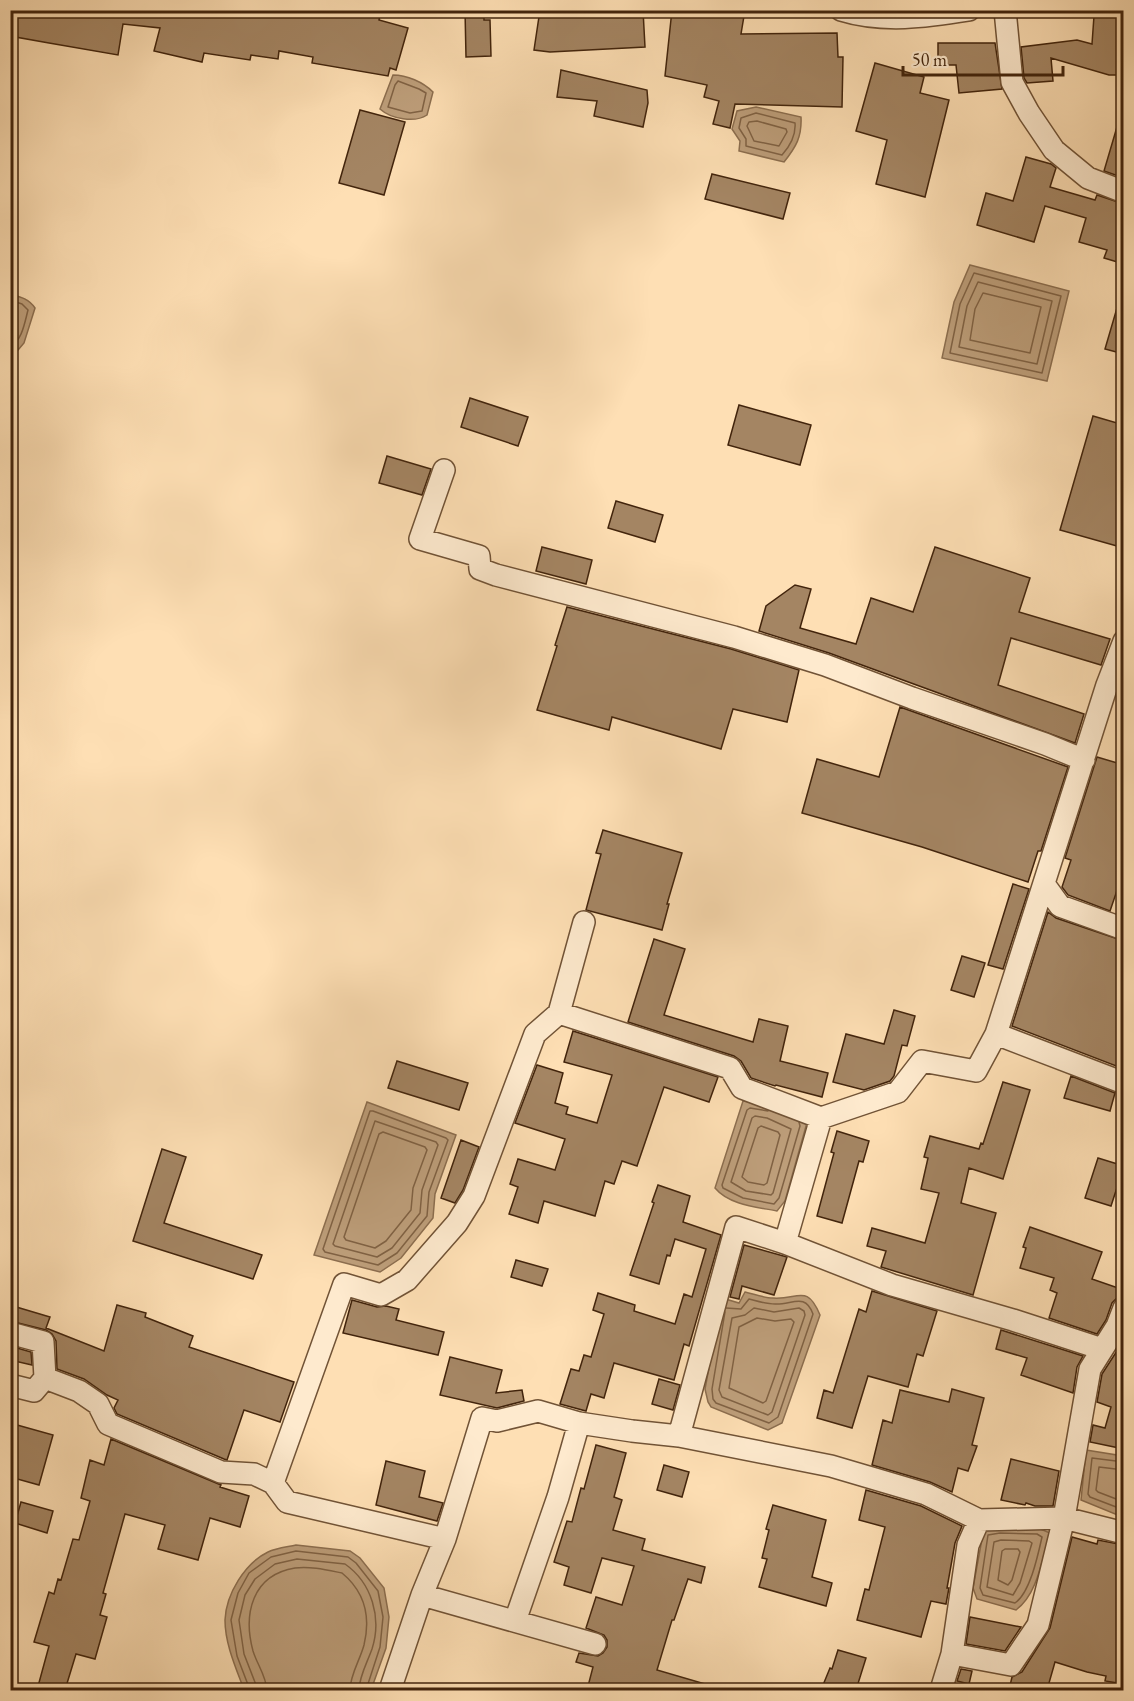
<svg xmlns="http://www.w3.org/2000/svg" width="1134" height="1701" font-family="'EB Garamond',serif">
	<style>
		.water { fill: #be9f7b; stroke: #8c6e4f; stroke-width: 1.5 }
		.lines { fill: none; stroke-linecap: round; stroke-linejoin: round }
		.shore { stroke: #806244; stroke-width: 1.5 }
		.building { fill: #a48563; stroke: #42240c; stroke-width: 1.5 }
		.minor-casing { stroke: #715336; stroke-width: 24 }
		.minor { stroke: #feeace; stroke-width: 21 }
	</style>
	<rect width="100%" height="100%" fill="#fedfb4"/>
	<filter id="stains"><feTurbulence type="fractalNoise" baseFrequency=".00333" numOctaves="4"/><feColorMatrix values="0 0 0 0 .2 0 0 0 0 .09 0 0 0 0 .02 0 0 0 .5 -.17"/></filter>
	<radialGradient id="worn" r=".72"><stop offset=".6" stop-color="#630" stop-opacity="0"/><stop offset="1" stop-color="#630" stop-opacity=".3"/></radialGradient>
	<path class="water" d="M393,75C407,75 423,82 433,92L427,115C415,123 391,119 380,109Z
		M756,107L801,117C802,137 796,147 784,162L739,151L740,141L732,129L737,111Z
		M970,265L1069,291L1047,381L942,358L954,302Z
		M10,294C21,297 29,299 35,308L24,343L18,350L11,352Z
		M743,1101L770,1105L808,1119L785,1201L777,1211C757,1207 729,1205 715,1188Z
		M367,1102L456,1135L435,1194L433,1218L401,1258L380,1272L314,1255Z
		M745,1292C754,1294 764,1298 773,1298C798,1300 807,1283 820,1315L782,1423L768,1430L711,1407L708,1402L705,1389L722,1298L739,1303Z
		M1086,1450L1123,1456V1515L1120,1516L1081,1500Z
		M984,1528H1038L1050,1533C1042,1558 1038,1594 1016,1610L977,1599L973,1588Z
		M296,1545L350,1551L360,1558L384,1588L389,1617L386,1648L371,1690H246L243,1687C235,1666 225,1643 225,1620C226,1594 245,1563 268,1552C276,1548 287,1547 296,1545Z"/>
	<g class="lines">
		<path class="shore" d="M398,81L419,89L426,93L422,111L410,113L388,107L395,85Z
			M756,113L795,123C796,135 790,146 782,155L746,146V139L739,128L741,118Z
			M757,121L786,129L787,132L779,146L754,141L747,126L749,122Z
			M974,273L1061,296L1042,373L950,353L960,304Z
			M978,282L1052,301L1037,364L959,347L967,306Z
			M983,293L1041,307L1030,353L970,340L975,309Z
			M10,300L22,304L28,310C25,321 22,342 10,346
			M370,1111H373L446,1138L448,1140L429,1192L427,1216L397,1253L378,1265L325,1252L323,1249Z
			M768,1111L750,1108L747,1110L722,1185L723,1188L743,1198L774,1204L779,1198L800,1126L799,1122
			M755,1116L767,1118L791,1129L773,1193L771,1195L746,1191L731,1182L752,1118Z
			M375,1121L436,1142L438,1145L422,1190L420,1213L392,1248L377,1257L335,1246L333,1244Z
			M761,1126L778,1132L780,1135L767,1183L764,1185L748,1182L742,1177L758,1128Z
			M383,1132L425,1147L427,1150L413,1188L411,1210L386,1241L375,1248L346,1240L344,1237L379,1134Z
			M754,1308L774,1312L799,1308L804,1311L805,1315L772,1412L768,1415L722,1397L719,1390L732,1318L745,1315Z
			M725,1312L712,1389L713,1399L716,1403L769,1423L778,1417L813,1314C805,1292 792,1305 775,1304C766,1304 757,1301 749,1299L741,1309L726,1308
			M757,1318L775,1321L791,1319L794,1322L766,1401L763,1403L729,1388L739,1327Z
			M1124,1462L1092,1458L1088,1494L1090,1497L1124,1510
			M1124,1470L1099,1467L1096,1490L1098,1492L1124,1502
			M1000,1533L1037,1534L1042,1537C1038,1555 1030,1593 1015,1603L983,1595L980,1588L988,1535Z
			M1001,1540L1029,1541L1032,1543L1020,1583L1013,1595L987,1587L994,1542Z
			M1005,1549H1018L1020,1552L1012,1580L1008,1585L998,1580L1002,1551Z
			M250,1690L237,1656L231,1620L238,1593L249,1573L271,1557L296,1551L348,1557L356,1563L378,1591L383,1617L380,1647L366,1690
			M258,1690L244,1654L239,1620L245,1595L255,1579L275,1564L297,1559L345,1564C372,1583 382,1618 372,1649C367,1663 359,1677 359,1690
			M267,1690C266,1676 257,1664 253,1651C243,1614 252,1575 295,1568C310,1566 327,1570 342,1573C365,1592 371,1616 364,1645C360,1660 350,1675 350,1690"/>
	</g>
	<path class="building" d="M10,10H381L379,20L408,28L396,70L390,68L388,76L312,63L313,57L279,51L278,59L251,55L250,60L204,53L202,62L154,51L160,28L123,24L118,55L49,43L10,36Z
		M465,10H484V20H490L491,56L466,57Z
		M540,10H643L645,47L550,52L534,50Z
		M672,10H745L741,34L837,33L838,57H843L842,107L735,104L730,128L713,124L719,101L704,97L707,85L665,76Z
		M1094,16L1124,18V75H1109L1051,58L1053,81L1027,83L1024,78L1021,47L1077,40L1092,44Z
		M938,43H995L1002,89L959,93L956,65H938Z
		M875,63L924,77L920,93L949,100L925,197L876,184L887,140L856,131Z
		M561,70L647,90L648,103L643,127L594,116L597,101L557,97Z
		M360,110L405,122L384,195L339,183Z
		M1119,120H1124V178L1104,171Z
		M1026,157L1051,164L1056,168L1050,187L1095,200L1097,195L1124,204V264L1104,258L1107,250L1079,242L1086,218L1045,206L1034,242L977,225L986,193L1013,201Z
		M712,174L790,193L783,219L705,199Z
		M1119,301L1124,302V354L1105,349Z
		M470,398L528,417L518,446L461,427Z
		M739,405L811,425L800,465L728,445Z
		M1093,416L1124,425V548L1060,530Z
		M387,456L431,469L422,495L379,483Z
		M616,501L663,515L655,542L608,528Z
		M542,547L592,560L586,584L536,571Z
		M935,547L1030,578L1019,612L1110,639L1101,665L1011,638L998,685L1084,714L1075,743L829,653L759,631L766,606L795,585L811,589L800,628L856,644L871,598L913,612Z
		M567,607L731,649L799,670L787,722L733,709L721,749L612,717L609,730L537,710L557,646L555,645Z
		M900,707L1068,767L1041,851H1038L1028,882L922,847L802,813L817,759L879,777Z
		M1097,757L1124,765V870L1110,911L1068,895L1062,887L1071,860L1065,858Z
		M603,830L682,853L667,904H669L662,930L586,910L601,854L596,853Z
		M1013,884L1029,889L1003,969L988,965Z
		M1048,912L1056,918L1124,941V1069L1012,1026Z
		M654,939L685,949L664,1015L753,1042L759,1019L788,1026L780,1061L828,1073L822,1097L776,1085L775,1086L751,1078L741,1061L734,1056L628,1022Z
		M962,956L985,963L974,997L951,990Z
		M894,1010L915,1016L907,1046L902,1045L894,1076L890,1081L864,1090L833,1082L846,1034L884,1044Z
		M573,1031L718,1077L709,1102L664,1087L637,1166L622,1161L614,1184L605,1181L595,1216L544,1201L538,1223L509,1214L518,1187L510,1184L518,1159L555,1170L565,1139L515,1123L537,1065L563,1073L555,1103L568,1107L566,1114L597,1123L612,1075L564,1062Z
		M397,1061L468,1083L459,1110L388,1088Z
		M1071,1076L1115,1093L1110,1111L1064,1098Z
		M1003,1082L1030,1090L1003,1179L969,1168L961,1203L996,1213L973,1295L881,1267L886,1251L867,1246L872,1228L925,1243L939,1193L921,1189L928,1158L924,1157L930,1136L979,1149L981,1143L983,1144Z
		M837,1131L869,1141L863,1162L859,1161L842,1223L817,1216L834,1153L831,1152Z
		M461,1140L479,1147L463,1190L455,1203L441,1198Z
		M162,1149L186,1157L164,1223L262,1255L253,1279L133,1241Z
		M1098,1158L1124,1166L1111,1206L1085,1198Z
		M658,1185L690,1196L683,1222L721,1235L689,1346L684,1344L674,1380L614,1363L604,1398L591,1394L586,1411L560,1404L571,1369L579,1371L584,1355L591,1357L604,1314L593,1310L598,1293L635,1305L634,1311L675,1324L684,1294L692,1297L706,1249L675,1239L670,1256L667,1255L659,1284L630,1275L654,1203L652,1202Z
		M1030,1227L1102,1252L1092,1279L1124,1290V1295L1117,1298L1112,1303L1106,1320L1097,1334L1049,1318L1057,1293L1050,1290L1054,1278L1020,1268L1026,1248L1023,1247Z
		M744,1245L787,1257L774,1295L742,1286L739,1299L730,1297Z
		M516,1260L548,1269L542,1286L511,1277Z
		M872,1291L937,1311L923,1356L917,1354L908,1387L868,1376L852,1428L817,1418L824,1390L833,1393L859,1309L866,1312Z
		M352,1300L377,1307L386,1306L399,1309L396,1320L444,1332L438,1355L343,1333Z
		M117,1305L146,1313L145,1317L193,1336L189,1347L294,1382L280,1422L244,1410L227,1460L224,1459L117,1414L114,1408L118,1400L107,1395L84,1379L57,1369L56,1341L52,1334L46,1330L10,1321L13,1306L50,1317L46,1328L104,1351Z
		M1001,1330L1083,1356L1077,1367L1073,1393L1021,1375L1027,1358L996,1349Z
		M1124,1340V1449L1090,1442L1093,1425L1105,1428L1111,1407L1097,1402L1102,1374Z
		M10,1346L31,1352L32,1365L10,1360Z
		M450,1357L502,1370L496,1393L522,1390L524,1401L497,1408L440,1395Z
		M659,1379L680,1385L673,1410L652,1404Z
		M952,1389L984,1398L972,1445L977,1446L968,1471L958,1468L952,1492L930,1482L872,1465L883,1420L892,1423L900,1390L949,1402Z
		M10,1423L53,1435L39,1485L10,1477Z
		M111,1439L221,1485L220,1487L249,1496L240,1527L210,1518L198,1560L158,1549L165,1525L125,1514L103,1593L106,1594L100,1615L107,1617L95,1659L76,1654L65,1690H37L49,1646L34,1642L49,1592L54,1594L58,1579L61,1580L73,1539L79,1540L90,1501L81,1498L90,1460L104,1465Z
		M596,1445L626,1453L614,1497L622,1500L613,1530L645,1539L642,1550L705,1567L701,1583L688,1579L674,1620H672L657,1670L712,1686L711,1690H587L593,1667L576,1662L579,1653L598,1656L603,1653L607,1647V1640L604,1635L586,1628L596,1597L622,1605L634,1566L602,1558L591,1593L564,1585L569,1567L554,1562L567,1521L572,1522L581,1488L584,1489Z
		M1011,1459L1059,1471L1053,1506H1035L1026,1503L1025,1505L1001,1500Z
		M386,1461L425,1471L419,1497L443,1503L437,1521L376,1505Z
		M664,1465L689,1472L682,1497L657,1490Z
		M866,1490L921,1506L962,1526L955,1543L947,1588H949L946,1604L931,1601L921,1637L857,1620L865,1589L869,1590L885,1527L859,1520Z
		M21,1502L53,1511L47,1533L15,1523Z
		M773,1505L826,1520L812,1577L832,1583L826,1606L759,1587L767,1559L762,1558L769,1530L766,1529Z
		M1072,1537L1097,1544L1098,1540L1124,1545V1684L1105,1681L1106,1676L1087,1672L1055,1662L1047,1690H1009L1012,1677L1022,1672L1050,1628Z
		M970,1617L1021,1627L1005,1651L966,1644Z
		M838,1650L866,1658L856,1690H821L830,1668L832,1669Z
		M961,1669L972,1671L969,1684L957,1681Z"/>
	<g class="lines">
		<g class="minor-casing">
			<path id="minor" d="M841,10C883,23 926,17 969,10
				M1005,10L1012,82L1029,113L1054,150L1088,178L1124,192
				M444,470L420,539L479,556L480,569L496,575L734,637L825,665L912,698L1045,744L1084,760
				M1044,884L1060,906L1124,929
				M559,1013L584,922
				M996,1034L1124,1083
				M821,1118L785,1243L736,1227L679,1436L831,1466L926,1494L979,1520
				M785,1243L892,1285L1013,1320L1102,1349
				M10,1333L43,1342L45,1378L79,1391L98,1404L108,1424L221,1472L254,1474L273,1483L287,1502L445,1539
				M10,1385L34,1391L45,1378
				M273,1483L344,1284L381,1295L407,1280L457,1223L474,1196L535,1034L559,1013L730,1068L742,1088L821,1118L898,1092L922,1061L976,1071L996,1034L1107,685L1124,641
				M422,1595L445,1539L482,1418L497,1421L538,1411L579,1423L632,1431L679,1436
				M515,1621L558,1497L579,1423
				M952,1654L1011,1665L1038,1625L1064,1518L1090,1369L1117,1326L1124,1308
				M390,1690L422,1595L595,1644
				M941,1690L952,1654L968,1545L979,1520L1064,1518L1124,1533"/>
		</g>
		<use href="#minor" class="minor"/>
	</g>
	<rect width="1134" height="1701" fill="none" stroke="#fedfb4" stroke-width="36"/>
	<rect x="12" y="12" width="1110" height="1677" fill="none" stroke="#42240c" stroke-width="3"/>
	<rect x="18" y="18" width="1098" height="1665" fill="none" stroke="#42240c" stroke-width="1.5"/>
	<path d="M903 66v9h160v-9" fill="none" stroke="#42240c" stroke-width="3"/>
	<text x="912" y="66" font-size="18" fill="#42240c" stroke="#feeace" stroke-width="4.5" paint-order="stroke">50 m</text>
	<rect width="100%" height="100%" filter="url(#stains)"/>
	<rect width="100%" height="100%" fill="url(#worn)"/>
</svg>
